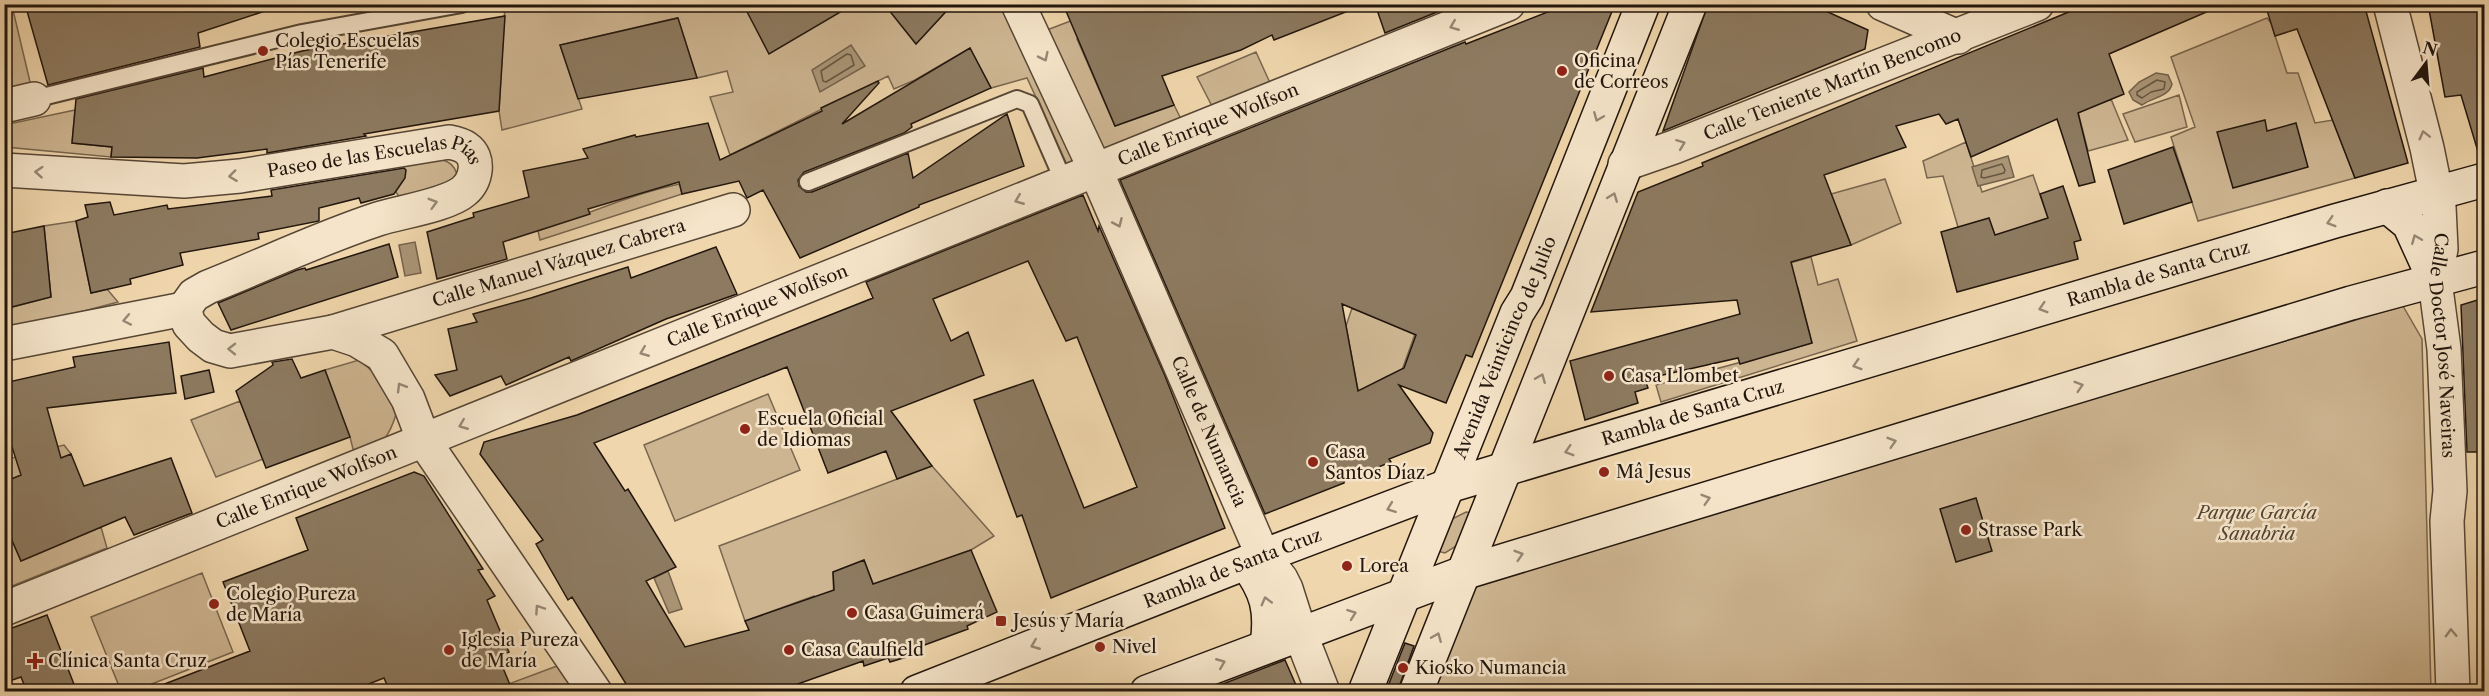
<svg xmlns="http://www.w3.org/2000/svg" width="2489" height="696" font-family="'Libre Caslon Text',serif">
	<style>
		.green { fill: #cdb591; stroke: #78664f; stroke-width: 1.5 }
		.water { fill: #aa9576; stroke: #74624c; stroke-width: 1.5 }
		.lines { fill: none; stroke-linecap: round; stroke-linejoin: round }
		.shore { stroke: #665642; stroke-width: 1.5 }
		.building { fill: #8d7a60; stroke: #22160d; stroke-width: 1.5; fill-rule: evenodd }
		.lane-casing { stroke: #564635; stroke-width: 20 }
		.street-casing { stroke: #564635; stroke-width: 36 }
		.secondary-casing { stroke: #22160d; stroke-width: 36 }
		.lane { stroke: #f5e4c9; stroke-width: 16 }
		.street { stroke: #f5e4c9; stroke-width: 33 }
		.secondary { stroke: #f5e4c9; stroke-width: 33 }
		.oneway { stroke: #968774 }
		.poi-dot { fill: #8f2418; stroke: #f5e4c9; stroke-width: 2 }
		.labels { text-anchor: middle; dominant-baseline: central; stroke-width: 5; stroke-linejoin: round; paint-order: stroke }
		.poi-label { font-size: 18px; fill: #22160d; stroke: #f5e4c9; text-anchor: start }
		.street-label { font-size: 18px; fill: #22160d; stroke: #f5e4c9 }
		.park-label { font-size: 18px; font-style: italic; fill: #554635; stroke: #f5e4c9 }
	</style>
	<rect width="100%" height="100%" fill="#f0d6ac"/>
	<filter id="stains"><feTurbulence type="fractalNoise" baseFrequency=".00333" numOctaves="4"/><feColorMatrix values="0 0 0 0 .2 0 0 0 0 .09 0 0 0 0 .02 0 0 0 .5 -.17"/></filter>
	<radialGradient id="worn" r=".72"><stop offset=".6" stop-color="#630" stop-opacity="0"/><stop offset="1" stop-color="#630" stop-opacity=".3"/></radialGradient>
	<path class="green" d="M505,5H1007L1082,162L1068,167L1027,78L991,88L970,48L915,80L894,89L888,76L730,155L710,97L733,92L727,71L697,78L677,18L560,45L582,109L502,130L499,111Z
		M1112,5L1134,14L1077,39L1115,126L1174,105L1181,119L1095,156L1047,30Z
		M13,10L31,86L5,91V11Z
		M2267,18L2271,23L2287,73H2298L2315,123L2333,120L2355,178L2198,221L2171,137L2195,127L2171,57Z
		M1256,52L1271,85L1214,110L1197,77Z
		M2179,95L2187,127L2135,142L2123,114Z
		M2111,99L2128,140L2088,151L2078,112Z
		M75,110L72,143L112,147L111,157L5,147L4,125Z
		M1966,142L1982,192L2033,175L2048,218L1995,236L1958,227L1943,176L1927,178L1923,161Z
		M427,158C443,159 455,160 458,179L402,201L394,189C402,185 405,179 405,170L397,162Z
		M1885,179L1901,223L1851,245L1831,194Z
		M680,184L682,194L540,240L538,231C586,215 630,194 680,184Z
		M76,221L91,293L107,289L118,302L5,332V309L51,297L44,226Z
		M1811,257L1818,285L1838,279L1857,341L1661,402L1656,385L1812,343L1798,288L1789,291L1741,277Z
		M2403,306L2422,339L2431,691L1426,692L1469,583Z
		M1352,308L1415,334L1397,384L1388,376L1367,387L1376,408L1313,405L1358,390L1346,326Z
		M359,360L379,377L397,411C389,440 382,444 355,457L350,437L325,370Z
		M768,394L800,470L675,521L644,445Z
		M240,401L263,459L216,477L191,420Z
		M64,445L71,454L5,482L4,460Z
		M932,466L994,536L971,550L874,586L864,560L833,572L834,606L819,611L814,596L745,621L719,546Z
		M1466,512L1472,513L1461,543L1445,553L1437,551L1450,520Z
		M4,522L21,561L101,527L107,548L12,586L5,577Z
		M202,573L233,652L134,691H121L91,617Z
		M557,666L574,691L487,692Z"/>
	<path class="water" d="M851,45L865,66L820,92L812,70Z
		M2156,73L2168,75L2172,84C2169,97 2153,97 2142,105L2133,100L2129,92L2139,82Z
		M2008,156L2014,177L1978,186L1972,167Z
		M415,242L421,273L405,276L399,245Z
		M668,571L682,609L669,613L654,578Z"/>
	<g class="lines">
		<path class="shore" d="M847,54L851,55L854,65L826,82L823,81L821,71Z
			M2157,80L2165,82L2164,89L2151,92L2142,98L2137,95V92Z
			M2002,164L2005,170L2004,173L1984,178L1981,177L1982,170Z"/>
	</g>
	<path class="building" d="M25,4H270L271,9L198,33L200,47L48,85Z
		M743,4H854L769,54Z
		M884,4H953L916,44Z
		M1063,4H1361V6L1274,40L1272,35L1241,50L1162,76L1174,105L1115,126Z
		M1375,4H1445L1447,8L1385,33Z
		M1568,4H1615L1472,357L1466,355L1446,403L1399,385L1433,433L1430,443L1389,459L1391,462L1344,481V483L1265,514L1120,180L1465,42L1466,44ZM1342,304L1416,335L1404,368L1358,391Z
		M1708,4H1810L1868,30L1865,49L1663,131Z
		M2088,4H2225L2109,54L2124,94L2078,113L2095,182L2079,186L2057,119L1971,157L1958,119L1946,124L1939,114L1896,126L1906,147L1824,175L1851,245L1791,262L1812,343L1740,364L1738,358L1645,379L1648,388L1635,392L1638,403L1585,420L1570,361L1740,314L1737,300L1591,312L1638,192L1703,166L1702,163Z
		M2265,4H2364L2408,163L2355,178L2297,29L2275,36Z
		M2428,4H2484V155H2479L2461,95L2445,97Z
		M505,16L499,111L364,134L366,136L267,153V149L197,158L111,157L112,147L72,143L76,99L203,68L204,77L302,51Z
		M678,18L697,78L578,99L560,45Z
		M970,48L991,88L911,124L912,127L904,133L804,172L798,180L799,186L806,192H812L908,153L913,178L1007,114L1024,166L919,205V207L800,258L763,190L747,198L739,181L682,194L679,182L588,209L590,214L503,242L507,259L437,279L427,232L474,217L473,213L529,197L523,171L588,158L583,149L635,135L636,137L708,123L720,160L822,111L821,108L878,81L879,83L842,124Z
		M2265,120L2267,131L2296,123L2308,167L2233,188L2217,132Z
		M2173,147L2192,202L2124,224L2108,170Z
		M404,168L406,170L405,178L394,194L361,203L359,198L319,208V221L258,233L259,239L180,253L183,265L130,279L131,284L91,293L76,221L88,217L85,205L110,202L114,215L167,205L168,209L272,196L271,190Z
		M2063,186L2081,240L2074,242L2078,259L1957,292L1941,232L1989,218L1995,235L2048,218L2040,194Z
		M1083,195L1098,231L1099,226L1165,376L1225,528L1051,598L1022,515L1017,517L974,400L1033,380L1084,508L1137,487L1077,337L1066,341L1028,261L933,299L951,341L968,332L984,375L891,411L932,466L897,479L886,451L828,473L787,367L594,443L625,491L628,489L676,567L646,581L685,647L749,630L745,621L834,590L833,572L864,560L873,584L971,550L997,612L967,626L968,629L911,650L913,655L890,662L888,658L864,666L863,661L775,692H631L572,597L568,600L536,544L543,540L480,454L484,442L577,415L873,298L866,282Z
		M44,226L51,297L4,309V234Z
		M389,244L398,277L231,330L218,303L297,270L305,268L306,270Z
		M716,247L737,294L666,319L571,361L569,357L506,385L501,376L450,396L435,375L457,370L448,329L477,322L473,314L531,298L628,267L631,278Z
		M2484,298V452H2467L2461,305Z
		M169,342L176,393L47,408L61,458L71,454L84,486L171,458L192,513L134,535L125,517L21,561L4,522V482L21,475L4,422V383L75,367L73,357Z
		M292,359L301,378L325,370L350,437L266,468L236,391L273,365L272,362Z
		M209,370L214,392L185,399L181,376Z
		M414,472L424,476L483,569L478,570L495,596L487,600L509,652L498,656L513,692H390L384,678L348,692H149V690L250,651L223,582L308,550L296,518Z
		M1976,498L1992,551L1956,562L1940,509Z
		M47,615L77,692H27L21,677L4,683V631Z
		M1405,643L1414,646L1398,690L1388,686Z
		M1285,660L1299,692H1202Z"/>
	<g class="lines">
		<g class="lane-casing">
			<path id="lane" d="M34,99L302,33L462,4
				M808,182L1017,99L1030,104L1064,182"/>
		</g>
		<g class="street-casing">
			<g id="street">
				<path id="s1" d="M1018,4L1095,169L1263,556L1281,579L1286,589L1300,633L1323,692"/>
				<path d="M1883,4L1958,37"/>
				<path id="s2" d="M2390,4L2427,148L2439,207L2441,249L2435,281L2444,349L2450,491L2447,521L2453,692"/>
				<path d="M4,106L34,99"/>
				<path id="s3" d="M1625,164L1674,147L2037,4"/>
				<path id="s4" d="M4,170L184,181L240,176L449,142C454,143 462,145 466,148C481,158 476,181 464,191C448,205 400,212 378,219C320,238 264,265 208,287L194,295L184,309"/>
				<path d="M184,309L189,324L201,337L213,346L230,351L333,332L357,340L382,355L408,399L424,441L595,692"/>
				<path id="s5" d="M333,332L733,210"/>
				<path d="M4,344L184,309"/>
				<path id="s6" d="M4,609L1508,4"/>
			</g>
		</g>
		<g class="secondary-casing">
			<g id="secondary">
				<path d="M2387,206L2409,224L2435,281"/>
				<path d="M1246,563C1267,591 1272,610 1267,645"/>
				<path id="s7" d="M917,692L1263,556L1445,487L2335,221L2484,180"/>
				<path d="M1147,692L1463,573L2351,303L2484,267"/>
				<path id="s8" d="M1365,692L1517,313L1527,297L1643,4"/>
				<path d="M1416,692L1690,4"/>
			</g>
		</g>
		<use href="#lane" class="lane"/>
		<use href="#street" class="street"/>
		<use href="#secondary" class="secondary"/>
	</g>
	<defs><path id="oneway-chevron" d="M-2-3.5L2.5 0L-2 3.5" fill="none" stroke-width="1.6" stroke-linecap="round" stroke-linejoin="round" transform="scale(1.5)"/></defs>
	<g class="oneway">
		<use href="#oneway-chevron" transform="translate(1454 26) rotate(158)"/>
		<use href="#oneway-chevron" transform="translate(1044 57) rotate(64)"/>
		<use href="#oneway-chevron" transform="translate(1598 117) rotate(112)"/>
		<use href="#oneway-chevron" transform="translate(2424 135) rotate(-104)"/>
		<use href="#oneway-chevron" transform="translate(1681 144) rotate(-21)"/>
		<use href="#oneway-chevron" transform="translate(39 172) rotate(-176)"/>
		<use href="#oneway-chevron" transform="translate(233 176) rotate(173)"/>
		<use href="#oneway-chevron" transform="translate(1613 197) rotate(-69)"/>
		<use href="#oneway-chevron" transform="translate(1019 200) rotate(158)"/>
		<use href="#oneway-chevron" transform="translate(433 203) rotate(-16)"/>
		<use href="#oneway-chevron" transform="translate(2331 222) rotate(163)"/>
		<use href="#oneway-chevron" transform="translate(1118 223) rotate(66)"/>
		<use href="#oneway-chevron" transform="translate(2416 239) rotate(-112)"/>
		<use href="#oneway-chevron" transform="translate(2043 308) rotate(163)"/>
		<use href="#oneway-chevron" transform="translate(127 320) rotate(169)"/>
		<use href="#oneway-chevron" transform="translate(232 349) rotate(-179)"/>
		<use href="#oneway-chevron" transform="translate(644 352) rotate(158)"/>
		<use href="#oneway-chevron" transform="translate(1857 365) rotate(163)"/>
		<use href="#oneway-chevron" transform="translate(1541 378) rotate(-68)"/>
		<use href="#oneway-chevron" transform="translate(2079 386) rotate(-17)"/>
		<use href="#oneway-chevron" transform="translate(401 387) rotate(-121)"/>
		<use href="#oneway-chevron" transform="translate(463 425) rotate(158)"/>
		<use href="#oneway-chevron" transform="translate(1892 442) rotate(-17)"/>
		<use href="#oneway-chevron" transform="translate(1569 451) rotate(163)"/>
		<use href="#oneway-chevron" transform="translate(1706 499) rotate(-17)"/>
		<use href="#oneway-chevron" transform="translate(1391 508) rotate(159)"/>
		<use href="#oneway-chevron" transform="translate(1519 555) rotate(-17)"/>
		<use href="#oneway-chevron" transform="translate(1266 601) rotate(-105)"/>
		<use href="#oneway-chevron" transform="translate(539 609) rotate(-124)"/>
		<use href="#oneway-chevron" transform="translate(1352 614) rotate(-20)"/>
		<use href="#oneway-chevron" transform="translate(2451 633) rotate(-92)"/>
		<use href="#oneway-chevron" transform="translate(1437 637) rotate(-68)"/>
		<use href="#oneway-chevron" transform="translate(1035 645) rotate(158)"/>
		<use href="#oneway-chevron" transform="translate(1221 663) rotate(-22)"/>
	</g>
	<g class="poi-dot">
		<circle cx="263" cy="51" r="6"/>
		<circle cx="1562" cy="71" r="6"/>
		<circle cx="1609" cy="376" r="6"/>
		<circle cx="745" cy="429" r="6"/>
		<circle cx="1313" cy="462" r="6"/>
		<circle cx="1604" cy="472" r="6"/>
		<circle cx="1966" cy="530" r="6"/>
		<circle cx="1347" cy="566" r="6"/>
		<circle cx="214" cy="604" r="6"/>
		<circle cx="852" cy="613" r="6"/>
		<rect x="995" y="615" width="12" height="12" rx="3"/>
		<circle cx="1100" cy="647" r="6"/>
		<circle cx="449" cy="650" r="6"/>
		<circle cx="789" cy="650" r="6"/>
		<path d="M32 652h6v6h6v6h-6v6h-6v-6h-6v-6h6z"/>
		<circle cx="1403" cy="668" r="6"/>
	</g>
	<g class="labels">
		<g class="poi-label">
			<text x="275" y="41">Colegio Escuelas<tspan x="275" dy="21">Pías Tenerife</tspan></text>
			<text x="1574" y="61">Oficina<tspan x="1574" dy="21">de Correos</tspan></text>
			<text x="1621" y="376">Casa Llombet</text>
			<text x="757" y="419">Escuela Oficial<tspan x="757" dy="21">de Idiomas</tspan></text>
			<text x="1325" y="452">Casa<tspan x="1325" dy="21">Santos Díaz</tspan></text>
			<text x="1616" y="472">Mâ Jesus</text>
			<text x="1978" y="530">Strasse Park</text>
			<text x="1359" y="566">Lorea</text>
			<text x="226" y="594">Colegio Pureza<tspan x="226" dy="21">de María</tspan></text>
			<text x="864" y="613">Casa Guimerá</text>
			<text x="1013" y="621">Jesús y María</text>
			<text x="461" y="640">Iglesia Pureza<tspan x="461" dy="21">de María</tspan></text>
			<text x="1112" y="647">Nivel</text>
			<text x="801" y="650">Casa Caulfield</text>
			<text x="48" y="661">Clínica Santa Cruz</text>
			<text x="1415" y="668">Kiosko Numancia</text>
		</g>
		<g class="street-label">
			<text stroke="none"><textPath href="#s3" startOffset="222">Calle Teniente Martín Bencomo</textPath></text>
			<text stroke="none"><textPath href="#s6" startOffset="1298">Calle Enrique Wolfson</textPath></text>
			<text stroke="none"><textPath href="#s4" startOffset="375">Paseo de las Escuelas Pías</textPath></text>
			<text stroke="none"><textPath href="#s5" startOffset="236">Calle Manuel Vázquez Cabrera</textPath></text>
			<text stroke="none"><textPath href="#s7" startOffset="1311">Rambla de Santa Cruz</textPath></text>
			<text stroke="none"><textPath href="#s6" startOffset="812">Calle Enrique Wolfson</textPath></text>
			<text stroke="none"><textPath href="#s2" startOffset="348">Calle Doctor José Naveiras</textPath></text>
			<text stroke="none"><textPath href="#s8" startOffset="372">Avenida Veinticinco de Julio</textPath></text>
			<text stroke="none"><textPath href="#s7" startOffset="825">Rambla de Santa Cruz</textPath></text>
			<text stroke="none"><textPath href="#s1" startOffset="468">Calle de Numancia</textPath></text>
			<text stroke="none"><textPath href="#s6" startOffset="326">Calle Enrique Wolfson</textPath></text>
			<text stroke="none"><textPath href="#s7" startOffset="339">Rambla de Santa Cruz</textPath></text>
		</g>
		<g class="park-label">
			<text x="2257" y="513">Parque García<tspan x="2257" dy="21">Sanabria</tspan></text>
		</g>
	</g>
	<rect width="2489" height="696" fill="none" stroke="#f0d6ac" stroke-width="24"/>
	<rect x="6" y="6" width="2477" height="684" fill="none" stroke="#22160d" stroke-width="3"/>
	<rect x="12" y="12" width="2465" height="672" fill="none" stroke="#22160d" stroke-width="1.5"/>
	<g transform="translate(2426 63) rotate(16)" stroke="#f5e4c9" stroke-width="4.5" paint-order="stroke">
	<path d="M0-4.5L10 22L0 15L-10 22Z" fill="#22160d"/>
	<text y="-9" font-size="16" font-weight="bold" text-anchor="middle" fill="#22160d">N</text>
	</g>
	<rect width="100%" height="100%" filter="url(#stains)"/>
	<rect width="100%" height="100%" fill="url(#worn)"/>
</svg>
